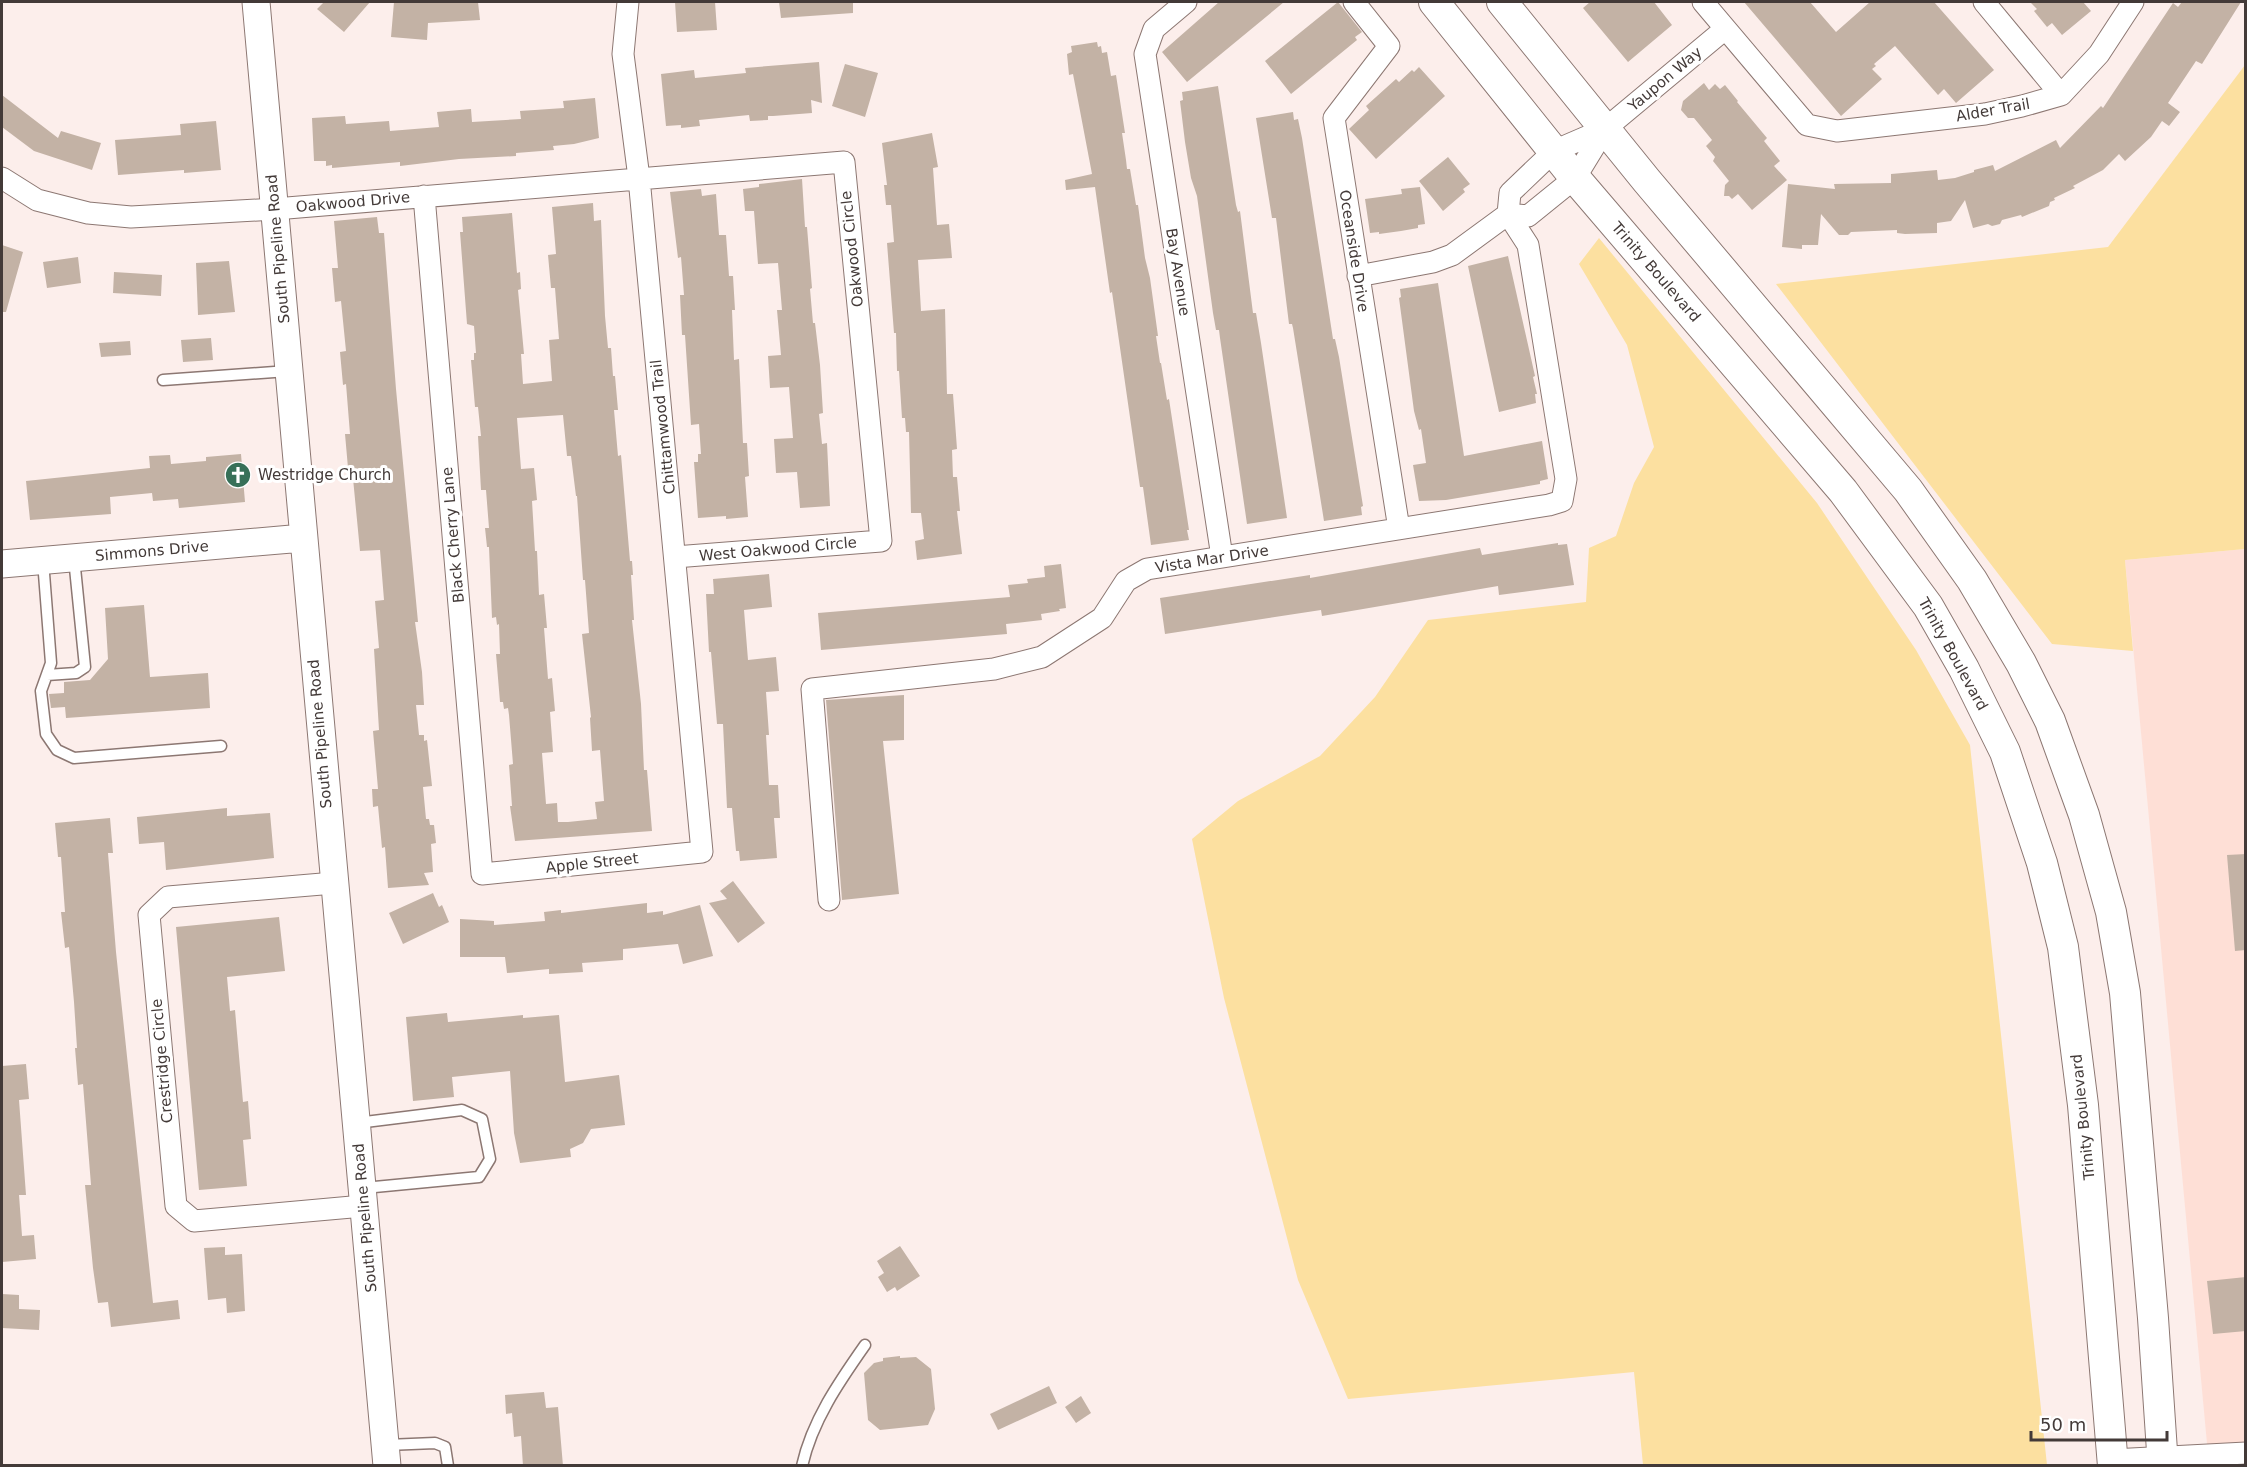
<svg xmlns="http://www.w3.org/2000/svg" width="2247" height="1467" font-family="'DejaVu Sans',sans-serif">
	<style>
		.built { fill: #fedfd6 }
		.green { fill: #fce0a0 }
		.building { fill: #c3b2a5; fill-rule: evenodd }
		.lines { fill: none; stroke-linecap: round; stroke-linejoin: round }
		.service-casing { stroke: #8c7772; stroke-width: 13 }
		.minor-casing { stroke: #8c7772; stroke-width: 23 }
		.tertiary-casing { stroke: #8c7772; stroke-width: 29 }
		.secondary-casing { stroke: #8c7772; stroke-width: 32 }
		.service { stroke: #fff; stroke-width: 10 }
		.minor { stroke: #fff; stroke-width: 21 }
		.tertiary { stroke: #fff; stroke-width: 27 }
		.secondary { stroke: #fff; stroke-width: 30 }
		.labels { text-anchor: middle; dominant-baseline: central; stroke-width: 6; stroke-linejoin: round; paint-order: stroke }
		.street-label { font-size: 15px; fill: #433a38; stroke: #fff }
		.poi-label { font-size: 15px; fill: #433a38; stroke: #fff; text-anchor: start }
	</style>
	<rect width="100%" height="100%" fill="#fceeeb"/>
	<path class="built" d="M2245,549V1465H2209L2125,560Z"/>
	<path class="green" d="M2245,65V549L2125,560L2133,651L2052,644L1776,284L2108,247Z
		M1599,238L1817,503L1916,650L1970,745L2047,1465H1643L1634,1372L1348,1399L1298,1280L1224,998L1192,839L1238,801L1320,756L1375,697L1428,620L1586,602L1589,548L1616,536L1634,483L1654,447L1627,345L1579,264Z"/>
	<path class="building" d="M324,2H370L344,32L317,9Z
		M394,2H478L480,20L428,23L427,40L391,37Z
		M675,2H715L717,30L677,32Z
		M779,2H853V13L781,18Z
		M1219,2H1284L1187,82L1162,52Z
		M1338,2L1362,32L1355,37L1357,40L1291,94L1265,61Z
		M1590,2H1654L1672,25L1628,62L1583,8Z
		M1744,2H1810L1836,32L1870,2H1934L1994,70L1956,103L1944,89L1938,95L1895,46L1874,64L1876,66L1872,69L1882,79L1841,116Z
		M2030,2H2083L2091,11L2062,35L2052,23L2047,27L2034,11L2037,9Z
		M2182,2H2241L2202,64L2196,61L2168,103L2180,112L2169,126L2162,121L2151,137L2125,161L2119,154L2103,170L2073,186L2075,188L2054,198L2055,200L2050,202L2049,206L2022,217L2021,215L2002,220L2000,224L1992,226L1988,224L1973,228L1965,200L1951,221L1937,223V233L1905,234L1897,233V230L1851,232L1848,235H1839L1821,214L1818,245H1802V249L1782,247L1788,184L1835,189L1834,184L1891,183V174L1937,170L1938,180L1955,178L1974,172V170L1993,165L1995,171L2056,140L2060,148L2101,106L2103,108L2173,3L2178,7Z
		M1097,42L1098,47L1101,46L1102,53L1107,52L1111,76L1116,75L1125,133H1122L1126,160L1127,169H1130L1136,205H1138L1145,258L1150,278L1158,336H1156L1160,363H1161L1167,400L1169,399L1189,530H1187L1189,540L1151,545L1143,487H1140L1112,292L1110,293L1095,187L1066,190L1065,180L1092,174L1073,74L1069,75L1067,54L1072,52L1071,46Z
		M819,62L822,103L811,100L812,113L773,116H768V120L750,121L749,115L699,120L700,126L681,128V125L666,126L661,74L694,70L695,78L746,73L745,68Z
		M845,64L878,73L865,117L832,106Z
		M1419,67L1445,96L1376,159L1349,129L1369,110L1366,106L1396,79L1399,82L1412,70L1414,72Z
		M1704,83L1709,90L1715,84L1720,89L1725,85L1738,101L1737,102L1767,138L1764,141L1780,161L1774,166L1787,180L1752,210L1738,194L1732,199L1729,196H1724L1725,185L1729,181L1713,161L1715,157L1706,146L1712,140L1694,118H1688L1681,110L1683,101Z
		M1218,86L1236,205L1238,212L1240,211L1253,313H1256L1261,343L1287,518L1247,524L1220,338L1219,330H1216L1213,313L1197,196L1191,178L1185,142L1180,101L1183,100L1182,92Z
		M2,95L58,138L61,131L101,143L92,170L34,151L2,127Z
		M595,98L599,138L574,144L553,146L554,150L516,153V156L459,159L400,166V162L332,168V165L326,166V161H314L312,118L345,116L346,124L389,121L390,131L439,127L437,112L471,109L472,122L521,119L520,111L564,108L563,101Z
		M1293,112L1294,120L1298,119L1302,138L1333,339H1335L1339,357L1363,506L1361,507L1362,515L1324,521L1293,328L1292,324H1289L1276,218H1272L1256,118Z
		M216,121L221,170L184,173V170L118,175L115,140L181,135L180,124Z
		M932,133L938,167L933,168L937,225L949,224L952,258L918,260L921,311L945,309L947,394H953L957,449L952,450L953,477H957L960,511H957L962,554L917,560L915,541L924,539L921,513H911L909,432H906L905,418H902L899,371H897L896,333H894L887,243L894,242L891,205H886L884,185H887L882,143Z
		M1448,157L1470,184L1463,189L1465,192L1443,211L1419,181Z
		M802,179L805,227H807L812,288L810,289L813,323H815L820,365L823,413L819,414L822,444L827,443L830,506L800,508L797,472L776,473L774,439L793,438L789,387L770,388L768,356L781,355L777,310H782L778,263L758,264L754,211H745L743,189L759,187V184Z
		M1420,187L1425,224L1418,225V228L1401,231L1379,234V232L1370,233L1365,199L1402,194L1401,189Z
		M701,189L702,196L716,194L719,235H726L729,276H733L735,310H732L734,360L739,359L743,443H747L749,476L745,477L748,517L726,519V516L698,518L694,462H698V454H701L699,424L691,425L685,335H682L680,295H684L681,257L678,258L670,192Z
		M593,203L594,221L601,220L605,316L608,348H611L613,376H615L618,410H614L618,456L621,455L630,561H632L633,575H631L634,620H632L641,704L644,770H647L652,831L515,841L510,806H512L509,765L513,764L509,715L508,708L504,709L503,702H500L496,654H500L499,624L497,625L496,617L492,618L489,547H487L485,528H489L486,490H481L478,436H481L478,407H475L471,360H474V353H476L474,326L467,324L460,232H463L462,217L512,213L517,273L520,272L521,289L518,290L524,354H521L523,384L552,381L549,340L559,339L555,288H551L548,255L556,254L552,207ZM563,415L567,456H571L576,496H577L583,580H585L589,633L582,634L591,717L590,718L592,751L600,750L604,801L595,802L597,819L568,822H558L557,803L546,804L542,753L553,752L550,712L555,711L552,678L548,679L544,628H547L544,594L539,595L537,551H535L532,501L537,500L534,468L521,469L517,418Z
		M377,217L379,233H384L396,389L418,622H415L422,672L424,705H416L419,735H424V741L427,740L432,786L423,787L426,819H429L430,825H434L436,843L431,844L433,872L424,873L429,885L388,888L385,847L382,848L378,806L373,807L372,789H378L373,731L379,730L374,649L379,648L375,601L384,600L380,550L360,551L352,468H348L345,434H350L346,384L343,385L340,352L346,351L341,301L335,302L332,268H338L334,221Z
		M2,245L23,252L6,312H2Z
		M1508,256L1535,376L1533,377L1537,394H1535L1536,403L1499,412L1468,266Z
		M78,257L81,283L47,288L43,262Z
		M229,261L235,312L198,315L196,263Z
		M114,272L162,275L161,296L113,293Z
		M1438,283L1464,456L1542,441L1548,479L1540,481V484L1446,500L1419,501L1413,465L1426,463L1421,429L1419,430L1414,411L1399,298L1401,297L1400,289Z
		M211,338L213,360L183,362L181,340Z
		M130,341L131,355L101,357L99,343Z
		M241,454L245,502L179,508L178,499L153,501L152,493L110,497L111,514L30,520L26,481L150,468L149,456L170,455L171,464L206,461V457Z
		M1558,543V545L1567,544L1574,585L1499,595L1498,586L1322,616L1321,610L1165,634L1160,598L1310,575V578L1480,548L1482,555Z
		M1061,564L1066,608L1059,609L1060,611L1041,614L1042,620L1006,624L1007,634L821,650L818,613L1010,597L1008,585L1028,583L1027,579L1045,577L1044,566Z
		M769,574L772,607L744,610L748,660L776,657L779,691L766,692L769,735H766L769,785H778L780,818H774L777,858L740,861L739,851H736L732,808H727L723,724H717L711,652H709L706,594H714L713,579Z
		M144,605L150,677L208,673L210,708L66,718L65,707L51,708L49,694L64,693V682L90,680L108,659L105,608Z
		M904,695V740L883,741L899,894L842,900L826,700Z
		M227,808V816L270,813L274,858L166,870L164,842L139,844L137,817Z
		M110,818L113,853H108L116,952L153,1303L178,1300L180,1319L111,1327L108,1302L98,1303L93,1268L85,1185H91L83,1084L78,1085L75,1048H77L74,1002L69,947L65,948L61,912H65L61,857H58L55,823Z
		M2246,854V950L2235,951L2227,855Z
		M733,881L765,923L738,943L709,903L727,899L720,891Z
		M433,893L439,907L442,905L449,922L403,944L389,913Z
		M647,903V913L663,911V915L700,905L713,956L683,964L678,944L623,949V960L582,963L583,972L549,974V969L507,973L505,957H460V919L494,921V925L545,921L544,912L561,910V913Z
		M279,917L285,971L227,977L230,1011L235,1010L243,1102L248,1101L251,1139L243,1140L247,1186L199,1190L176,927Z
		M447,1013L448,1022L523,1015V1018L559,1015L565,1082L619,1075L625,1125L591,1129L583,1143L570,1149L571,1157L520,1163L514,1133L510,1071L452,1077L454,1097L413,1101L406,1017Z
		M26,1064L29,1099L19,1100L26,1195H19L22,1236L34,1235L36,1259L2,1262V1066Z
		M900,1246L920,1276L897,1291L895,1287L887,1292L878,1277L884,1273L877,1261Z
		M225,1247V1255L242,1254L245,1311L227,1313L226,1298L208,1300L204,1248Z
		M2246,1277V1331L2213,1334L2207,1281Z
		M2,1294L19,1295V1309L40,1310L39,1330L2,1328Z
		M900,1356V1358L916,1357L931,1369L935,1409L928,1425L880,1430L868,1420L864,1373L874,1363L883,1361V1358Z
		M1049,1386L1057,1403L998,1430L990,1414Z
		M544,1392L546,1408L558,1407L563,1466H523L521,1436L514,1437L512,1413L506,1414L505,1395Z
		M1081,1396L1091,1413L1076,1423L1065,1407Z"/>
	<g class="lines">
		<g class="service-casing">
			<path id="service" d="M163,380L288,371
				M43,561L51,663L41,691L46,734L57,750L74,758L221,746
				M47,675L76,673L85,667L74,558
				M357,1123L462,1110L482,1119L490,1159L479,1177L364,1188
				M387,1445L435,1443L445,1447L448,1466
				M802,1466C812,1421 839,1382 865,1345"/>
		</g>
		<g class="minor-casing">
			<path id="minor" d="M1186,2L1154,29L1145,54L1222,557
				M1354,2L1389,46L1334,118L1399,529
				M1703,2L1807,125L1837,131L1985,114L2022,106L2061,95L2099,54L2133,2
				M1984,2L2061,95
				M2,178L37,200L88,213L131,217L275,209L844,162L881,541L675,557
				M424,196L482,874L702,852L639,178L623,54L628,2
				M1508,214L1510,193L1554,151L1605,129L1725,29
				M1358,276L1433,262L1452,255L1508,214L1528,216L1575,178L1605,129
				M334,883L168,897L149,915L176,1206L194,1221L363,1206
				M829,900L812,689L994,669L1042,657L1102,618L1126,581L1147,569L1549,505L1562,501L1566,479L1528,245L1508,214
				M2112,1460L2246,1453"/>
		</g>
		<g class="tertiary-casing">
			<path id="tertiary" d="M256,2L387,1466
				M2,564L303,538"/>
		</g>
		<g class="secondary-casing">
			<path id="secondary" d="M1434,2L1575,178L1843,491L1928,606L1964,669L2005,752L2042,863L2063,947L2083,1105L2113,1466
				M1502,2L1647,181L1908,490L1972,580L2021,663L2050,721L2084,815L2111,912L2125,993L2153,1318L2163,1466"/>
		</g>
		<use href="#service" class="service"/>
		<use href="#minor" class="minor"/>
		<use href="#tertiary" class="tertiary"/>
		<use href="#secondary" class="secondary"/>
	</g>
	<defs>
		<g id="church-disc" transform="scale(1.35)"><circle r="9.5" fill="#377058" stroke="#fff"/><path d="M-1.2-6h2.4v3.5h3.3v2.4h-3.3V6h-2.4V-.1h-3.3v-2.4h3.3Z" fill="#fff"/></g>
	</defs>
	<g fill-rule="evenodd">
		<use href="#church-disc" x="238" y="475"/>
	</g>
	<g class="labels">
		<g class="street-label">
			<text transform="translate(1665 79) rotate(-40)">Yaupon Way</text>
			<text transform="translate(1993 110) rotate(-10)">Alder Trail</text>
			<text transform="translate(353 202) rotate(-5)">Oakwood Drive</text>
			<text transform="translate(278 249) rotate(-95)">South Pipeline Road</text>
			<text transform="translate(852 249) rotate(-96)">Oakwood Circle</text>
			<text transform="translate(1354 251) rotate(81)">Oceanside Drive</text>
			<text transform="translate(1178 272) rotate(81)">Bay Avenue</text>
			<text transform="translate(1656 272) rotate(49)">Trinity Boulevard</text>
			<text transform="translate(663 427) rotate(-96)">Chittamwood Trail</text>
			<text transform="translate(453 535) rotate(-95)">Black Cherry Lane</text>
			<text transform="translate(778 549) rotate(-5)">West Oakwood Circle</text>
			<text transform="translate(152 551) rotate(-5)">Simmons Drive</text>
			<text transform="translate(1212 559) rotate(-9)">Vista Mar Drive</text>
			<text transform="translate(1953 654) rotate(61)">Trinity Boulevard</text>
			<text transform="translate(320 734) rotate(-95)">South Pipeline Road</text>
			<text transform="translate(592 863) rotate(-6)">Apple Street</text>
			<text transform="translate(162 1061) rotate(-95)">Crestridge Circle</text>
			<text transform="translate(2083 1117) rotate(-96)">Trinity Boulevard</text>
			<text transform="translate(365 1218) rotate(-95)">South Pipeline Road</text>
		</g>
		<g class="poi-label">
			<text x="258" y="475">Westridge Church</text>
		</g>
	</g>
	<rect width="2247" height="1467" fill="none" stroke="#433a38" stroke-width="6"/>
	<path d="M2031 1431v9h136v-9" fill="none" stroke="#433a38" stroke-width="3"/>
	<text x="2040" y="1431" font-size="18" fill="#433a38" stroke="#ffffff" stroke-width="4.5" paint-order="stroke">50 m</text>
</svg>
